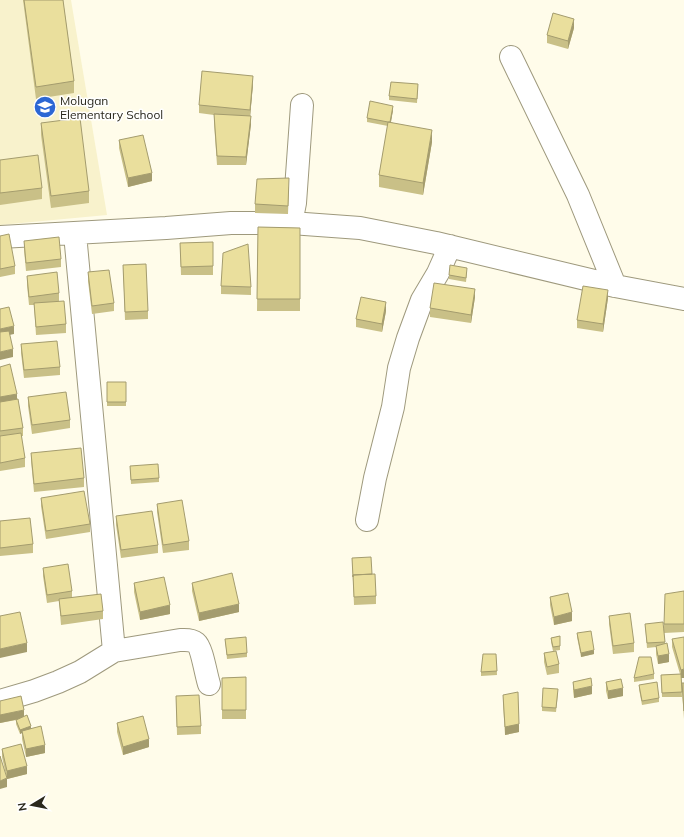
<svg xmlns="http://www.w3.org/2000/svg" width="684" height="837" font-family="Mulish,sans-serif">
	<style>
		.built { fill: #f8f2cc }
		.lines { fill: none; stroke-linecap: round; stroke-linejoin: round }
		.minor-casing { stroke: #9e997d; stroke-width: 24 }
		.minor { stroke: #fff; stroke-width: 22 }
		.wall { fill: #c9c087 }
		.shaded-wall { fill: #a49c6e }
		.building { fill: #eadf9d; stroke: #a49c6e }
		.labels { text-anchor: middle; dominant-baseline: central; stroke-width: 3; stroke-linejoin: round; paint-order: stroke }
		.poi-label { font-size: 12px; fill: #2a281c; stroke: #fff; text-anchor: start }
	</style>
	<rect width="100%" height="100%" fill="#fffcea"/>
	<path class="built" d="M0,0H71L107,215L0,225Z"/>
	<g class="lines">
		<g class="minor-casing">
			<path id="minor" d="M511,57L578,195L615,286
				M291,223L295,203L302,105
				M75,234L114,651
				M0,237L166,228L231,223H291L360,228L436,243L615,286L684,299
				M367,520L375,478L393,407L399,368L408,338L422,300L438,273L450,246
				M0,701L34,691L58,682L80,672L114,651L180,640C185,640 191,639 196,643C202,648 206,675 209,684"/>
		</g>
		<use href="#minor" class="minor"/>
	</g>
	<path class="wall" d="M23,0H63L74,81V93L36,99Z
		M574,28L568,49L547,43V35Z
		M253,84L250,116L251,124L246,165H217L214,123V115L199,113V105Z
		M418,84L417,103L389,100V96Z
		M393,110L391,122L432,142L423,195L379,187V175L388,126L367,122V118Z
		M41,123L89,191V203L51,208L41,135Z
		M119,140L152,181L128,187L119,148Z
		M0,160L42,188V199L0,205Z
		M289,187L288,214L255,213V204Z
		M258,227L300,228V311H257Z
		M0,236L15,266V274L0,277Z
		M24,241L61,259V267L26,271L24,250Z
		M180,243L213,266V275H181Z
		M123,265L148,311V319L125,320Z
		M88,272L114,303V311L92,314L88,281Z
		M467,272L466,282L449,279V275Z
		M27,276L59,293V301L66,324V333L36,335L34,305H29L27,285Z
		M221,286L251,287V295L221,294Z
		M475,297L471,323L430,317V308Z
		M608,298L603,332L577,328V320Z
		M386,311L382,332L356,327V319Z
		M21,344L60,367V375L24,378L21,353Z
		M0,367L17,400L23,428V436H21L25,458V467L0,471Z
		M107,382H126V406H107Z
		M28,397L70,420V428L32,434L28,406Z
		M31,453L84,478V487L34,492L31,461Z
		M130,466L159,478V482L131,484Z
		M41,498L90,524V532L46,539L41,506Z
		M157,504L189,541V550L163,553L157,512Z
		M116,516L158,545V553L121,558L116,525Z
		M0,521L33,544V553L0,556Z
		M352,558L372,574L376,596V604L354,605Z
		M43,568L72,591V597L103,611V619L61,625L59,601L47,603L43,576Z
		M134,583L170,614L140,620L134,592Z
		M192,583L239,612L199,621L192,591Z
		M684,591V632L664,633L665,643L669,662L658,664L656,654V647L647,648L645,624L664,629V624Z
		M550,597L572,621L554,625L550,605Z
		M609,616L634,643V652L613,654L609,624Z
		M577,633L594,654L581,657L577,637Z
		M560,636V650L553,651L551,642V638Z
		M225,639L247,653V657L227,659Z
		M672,639L684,678H681L682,697H662L661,675L680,674L672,647Z
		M544,653L559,664V673L547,675L544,662Z
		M496,654L497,675L481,676V672Z
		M654,674V679L634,682V678Z
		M246,677V719H222V678Z
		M573,682L592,694L574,698L573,691Z
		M606,682L623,696L608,699L606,691Z
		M682,683H684V719L682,691Z
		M639,685L659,698V702L642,705L639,689Z
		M558,693L556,712L542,711V707Z
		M503,695L519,732L505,735L503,703Z
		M176,696L201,726V734L177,735Z
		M0,701L24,716L45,753L26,757L22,739V733L20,734L16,724V720L0,723Z
		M117,723L149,747L123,755L117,732Z
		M2,749L27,774L7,779L2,757Z"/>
	<path class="shaded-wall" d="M574,19V28L568,49V41Z
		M253,76V84L250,118V110Z
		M393,106V110L390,127V123Z
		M251,116V124L246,165V157Z
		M432,130V142L423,195V183Z
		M152,173V181L128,187V178Z
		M475,289V297L471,323V315Z
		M608,290V298L603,332V324Z
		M386,302V311L382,332V324Z
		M14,326V334L0,337V329Z
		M13,349V357L0,360V352Z
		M17,394V402L0,406V397Z
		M239,604V612L199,621V613Z
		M170,605V614L140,620V612Z
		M572,612V621L554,625V617Z
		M27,643V652L0,658V649Z
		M594,650V654L581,657V653Z
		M669,654V662L658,664V656Z
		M684,669V678H681V670Z
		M592,686V694L574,698V690Z
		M623,688V696L608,699V691Z
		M24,710V718L0,723V715Z
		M519,724V732L505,735V727Z
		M31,726V730L22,731V733L20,734V730Z
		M149,739V747L123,755V747Z
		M45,745V753L26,757V749Z
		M27,766V774L7,779V771Z
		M7,778V787L0,789V781Z"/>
	<path class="building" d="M24,0H63L74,81L36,87Z
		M553,13L574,19L568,41L547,35Z
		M202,71L253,76L250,110L199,105Z
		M391,82L418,84L417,99L389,96Z
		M370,101L393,106L390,122H388L367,118Z
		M214,114L251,116L246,157L217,156Z
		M80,118L89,191L51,196L41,123Z
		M388,122L432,130L423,183L379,175Z
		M143,135L152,173L128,178L119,140Z
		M38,155L42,188L0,193V160Z
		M289,178L288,206L255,204L257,179Z
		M258,227L300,228V299H257Z
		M9,234L15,266L0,269V236Z
		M59,237L61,259L26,263L24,241Z
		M213,242V266L181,267L180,243Z
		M248,244L251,287L221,286L223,253Z
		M146,264L148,311L125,312L123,265Z
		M450,265L467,268L466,278L449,275Z
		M109,270L114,303L92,306L88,272Z
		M57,272L59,293L29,297L27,276Z
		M434,283L475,289L471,315L430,308Z
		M583,286L608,290L603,324L577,320Z
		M361,297L386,302L382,324L356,319Z
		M64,301L66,324L36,327L34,303Z
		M9,307L14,326L0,329V309Z
		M9,331L13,349L0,352V332Z
		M57,341L60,367L24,370L21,344Z
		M10,364L17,394L0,397V367Z
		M107,382H126V402H107Z
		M66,392L70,420L32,425L28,397Z
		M18,399L23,428L0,431V402Z
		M21,433L25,458L0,463V436Z
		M81,448L84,478L34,484L31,453Z
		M158,464L159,478L131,480L130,466Z
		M84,491L90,524L46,531L41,498Z
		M182,500L189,541L163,545L157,504Z
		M152,511L158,545L121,550L116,516Z
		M30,518L33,544L0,548V521Z
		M371,557L372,574L353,575V577L352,558Z
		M68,564L72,591L47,595L43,568Z
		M232,573L239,604L199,613L192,583Z
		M375,574L376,596L354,597L353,575Z
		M164,577L170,605L140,612L134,583Z
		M684,591V624H664L665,594Z
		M568,593L572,612L554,617L550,597Z
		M101,594L103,611L61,616L59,599Z
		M20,612L27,643L0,649V616Z
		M630,613L634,643L613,646L609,616Z
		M663,622L665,642L647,643L645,624Z
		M591,631L594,650L581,653L577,633Z
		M560,636V646L553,647L551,638Z
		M246,637L247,653L227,655L225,639Z
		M684,637V669L681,670L672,639Z
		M667,643L669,654L658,656L656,646Z
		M556,651L559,664L547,667L544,653Z
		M483,654H496L497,671L481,672Z
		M639,657H651L654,674L634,678Z
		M681,674L682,692L662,693L661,675Z
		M246,677V710H222V678Z
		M591,678L592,686L574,690L573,682Z
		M621,679L623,688L608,691L606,682Z
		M657,682L659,698L642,701L639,685Z
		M682,683H684V711Z
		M543,688L558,689L556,708L542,707Z
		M518,692L519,724L505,727L503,695Z
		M199,695L201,726L177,727L176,696Z
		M21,696L24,710L0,715V701Z
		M27,715L31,726L20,730L16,720Z
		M143,716L149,739L123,747L117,723Z
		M41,726L45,745L26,749L22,731Z
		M21,744L27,766L7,771L2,749Z
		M0,756L7,778L0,781Z"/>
	<defs>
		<g id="school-disc" transform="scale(1.15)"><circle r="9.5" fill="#2c67d4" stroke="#fff"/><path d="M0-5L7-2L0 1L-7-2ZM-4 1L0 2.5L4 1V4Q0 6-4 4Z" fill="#fff"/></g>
	</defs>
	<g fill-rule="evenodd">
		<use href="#school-disc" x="45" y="107"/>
	</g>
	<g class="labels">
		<g class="poi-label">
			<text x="60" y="100">Molugan<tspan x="60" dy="14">Elementary School</tspan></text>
		</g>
	</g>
	<g transform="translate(32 805) rotate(260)" stroke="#ffffff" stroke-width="3" paint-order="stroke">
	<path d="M0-3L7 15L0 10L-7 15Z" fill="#2a281c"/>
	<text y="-6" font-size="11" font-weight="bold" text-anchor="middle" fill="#2a281c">N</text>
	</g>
</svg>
